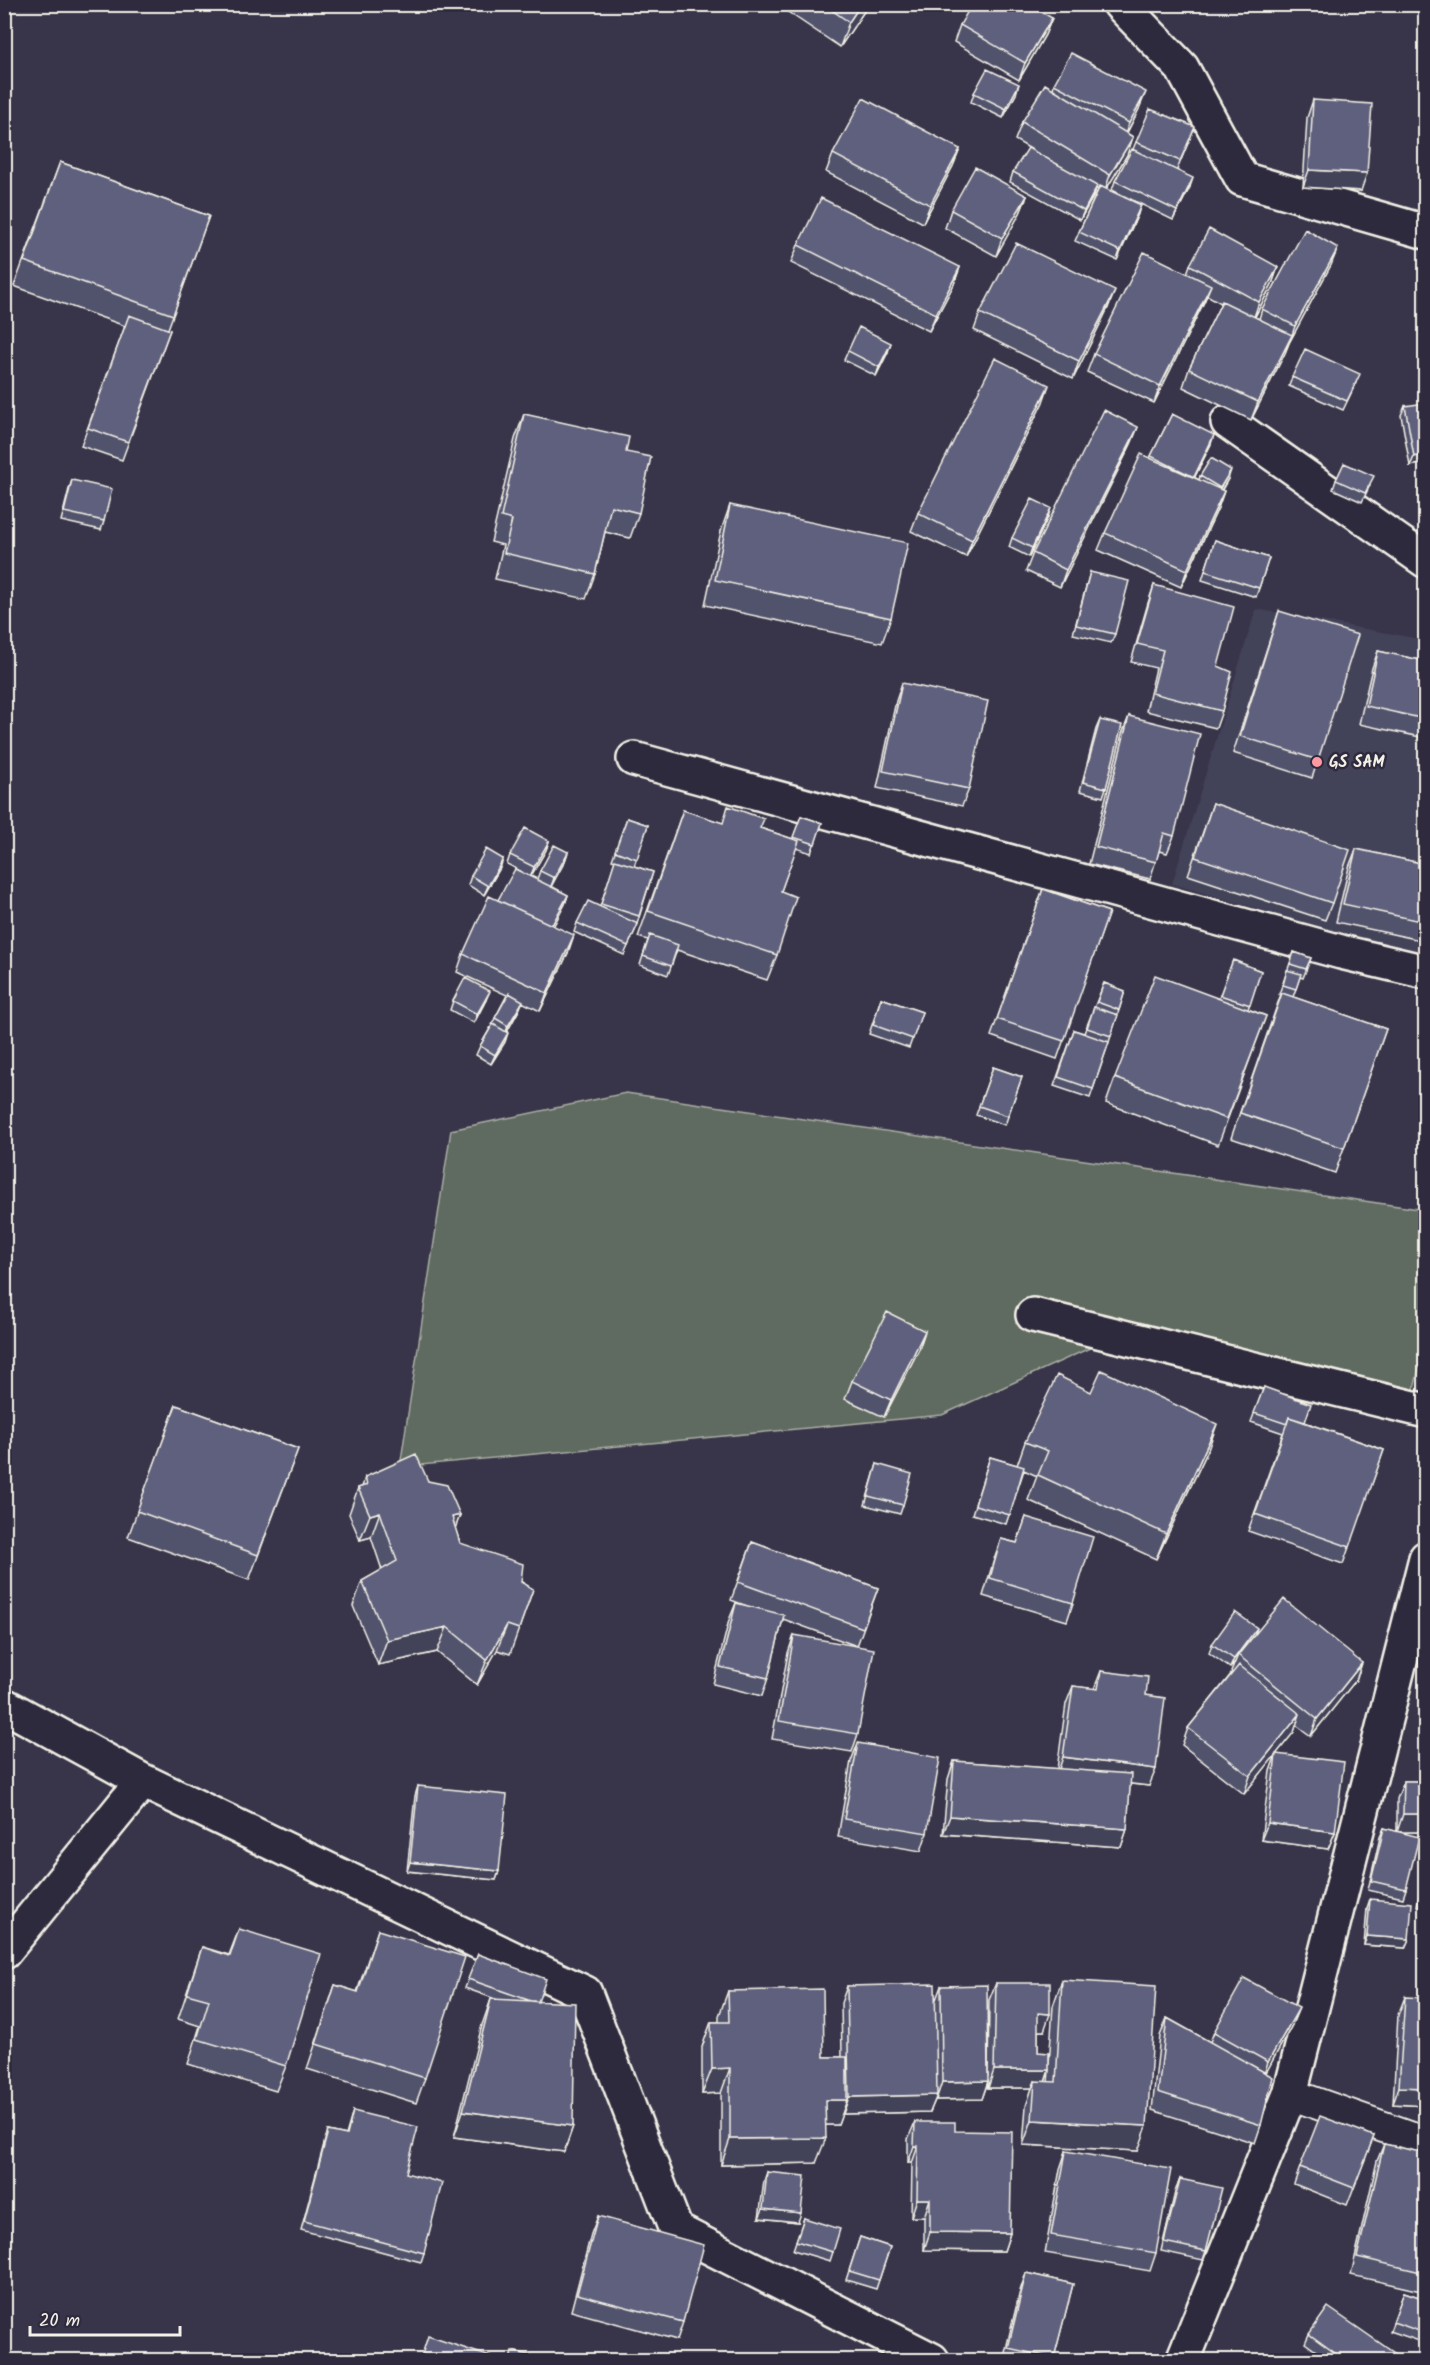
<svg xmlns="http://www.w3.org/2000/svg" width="1430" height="2365" font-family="Kalam,sans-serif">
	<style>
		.built { fill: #434259 }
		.green { fill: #5f6b60; stroke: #aaaea4; stroke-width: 1.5 }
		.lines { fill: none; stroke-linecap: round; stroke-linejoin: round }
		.service-casing { stroke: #f4f1e8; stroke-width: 34 }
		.minor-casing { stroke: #f4f1e8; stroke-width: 38 }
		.service { stroke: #2f2a3d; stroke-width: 30 }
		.minor { stroke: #2f2a3d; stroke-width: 33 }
		.wall { fill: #51536c; stroke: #f4f1e8; stroke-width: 1.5; fill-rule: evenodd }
		.shaded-wall { fill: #424358; stroke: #f4f1e8; stroke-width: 1.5 }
		.building { fill: #5e607d; stroke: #f4f1e8; stroke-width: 1.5 }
		.poi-dot { fill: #ff9aa2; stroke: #2f2a3d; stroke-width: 2 }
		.labels { text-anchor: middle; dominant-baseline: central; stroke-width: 5; stroke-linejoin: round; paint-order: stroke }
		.poi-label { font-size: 16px; font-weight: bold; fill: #f4f1e8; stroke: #2f2a3d; text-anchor: start }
	</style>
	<rect width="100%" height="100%" fill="#38354a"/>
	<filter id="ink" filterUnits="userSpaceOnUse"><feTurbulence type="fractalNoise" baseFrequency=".0167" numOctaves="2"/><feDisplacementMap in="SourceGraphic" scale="12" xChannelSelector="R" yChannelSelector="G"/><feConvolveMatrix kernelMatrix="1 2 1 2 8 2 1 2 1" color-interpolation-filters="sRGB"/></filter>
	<g filter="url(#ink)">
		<path class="built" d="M1256,609L1425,640V957L1172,884Z"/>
		<path class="green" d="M626,1093L1425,1210V1342L1412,1398L1103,1342L942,1415L400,1467L451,1130Z"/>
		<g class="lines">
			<g class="service-casing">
				<path id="service" d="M1290,2094L1412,2137L1426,2140"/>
			</g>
			<g class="minor-casing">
				<path id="minor" d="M1120,4L1182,68L1242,179L1426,232
					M1228,422L1426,561
					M634,759L1341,952L1426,972
					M1033,1315L1426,1411
					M4,1705L143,1781L585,1993L676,2230L932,2360
					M4,1952L143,1781
					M1183,2360L1290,2094L1426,1558"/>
			</g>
			<use href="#service" class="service"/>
			<use href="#minor" class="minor"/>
		</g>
		<path class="wall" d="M776,4H869L840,47Z
			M1052,18L1045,35L1019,80L954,42L960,25Z
			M1054,84L1139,109L1127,133L1133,137L1127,155L1106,189L1138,214L1117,260L1075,241L1098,190L1096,188L1094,195L1080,220L1010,182L1013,172L1034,151L1015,140L1022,122L1053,89Z
			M974,93L1016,94L1003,118L971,102Z
			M1313,100L1361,191L1303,187L1307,118Z
			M1191,136L1177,170L1190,187L1173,220L1112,190L1115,181L1133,149L1136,142Z
			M960,149L953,166L923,223L826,172L833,154Z
			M60,162L209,216L168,329L170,330L122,460L81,446L125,326L14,286Z
			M1027,196L1020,213L996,256L945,228L951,210Z
			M798,245L960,267L954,284L929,331L791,263Z
			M1190,265L1278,267L1272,284L1255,317L1259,319L1262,309L1331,265L1289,343L1285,353L1251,420L1183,387L1189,369L1221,303L1207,295L1204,302L1154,403L1087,372L1094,354L1187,273Z
			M1108,308L1073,379L974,330L980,313Z
			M848,351L888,352L876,376L844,360Z
			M1292,377L1356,383L1343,410L1289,386Z
			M1043,402L966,557L911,531L918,513Z
			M1405,406L1425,463L1410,466L1401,415Z
			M524,414L626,452L639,513L630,538L605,532L595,574L586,599L495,579L503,545L491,542L515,439Z
			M1172,414L1211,444L1194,477L1199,480L1200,476L1228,479L1222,490L1224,491L1218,508L1181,587L1098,550L1105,533L1150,458Z
			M1138,427L1131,444L1060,587L1026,571L1033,553Z
			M72,480L104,521L101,530L61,521L69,489Z
			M1336,480L1370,485L1362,502L1333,489Z
			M730,505L891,618L882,643L705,605L721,531Z
			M1048,517L1029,557L1009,547L1012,538Z
			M1215,540L1269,558L1256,597L1202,580Z
			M1090,572L1115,634L1111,643L1073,634Z
			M1154,585L1218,666L1222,711L1216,728L1146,711L1156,668L1131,662L1148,603Z
			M1279,611L1318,760L1312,778L1233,753Z
			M1378,651L1425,661V738L1359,724L1372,668Z
			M902,683L969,789L962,806L877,788L896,701Z
			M1129,716L1174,836L1167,853L1159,851L1150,879L1089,864L1122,734Z
			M1100,720L1106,788L1103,797L1080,791L1096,729Z
			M1213,803L1332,903L1325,920L1188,875Z
			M683,810L722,823L760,828L793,839L801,816L822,823L811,853L796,848L781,891L777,955L767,980L677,950L668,975L640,965L648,940L638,937Z
			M627,818L648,825L634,866L653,872L637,924H638L624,955L574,932L577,923L600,907L615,861L612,860Z
			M549,841L546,850L531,876L537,879L540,871L568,852L565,861L551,886L568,895L565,904L553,926L568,953L540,1011L522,1002L519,1010L507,1032L505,1042L491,1064L476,1055L480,1046L492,1025L495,1018L507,995L457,972L463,954L498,900L522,872L507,864L510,855Z
			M1356,849L1425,864V941L1336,922L1349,867Z
			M503,859L500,868L484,895L468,885L471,876Z
			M1043,889L1109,912L1057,1059L991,1036Z
			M1294,952L1311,958L1303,978L1300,977L1293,997L1386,1029L1335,1173L1231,1138L1281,994H1279Z
			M1233,960L1261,971L1248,1009L1266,1016L1218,1145L1106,1103L1115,1078L1219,998Z
			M1104,983L1125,991L1109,1042L1090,1098L1054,1086L1074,1030L1084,1033Z
			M881,998L922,1012L909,1048L869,1034Z
			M486,1000L474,1023L450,1010L453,1001Z
			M993,1067L1022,1077L1005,1125L976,1115Z
			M925,1331L919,1349L884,1417L845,1399L852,1381Z
			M1264,1387L1305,1422L1384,1450L1343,1564L1248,1531L1283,1433L1251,1422Z
			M176,1405L298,1449L249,1580L128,1537Z
			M1025,1442L1208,1450L1156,1559L1028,1500L1037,1476L1024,1470L1006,1524L972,1514L990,1457L1017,1465Z
			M877,1464L903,1505L900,1514L865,1505Z
			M365,1477L428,1481L460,1515L455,1528L460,1543L533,1589L510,1654L497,1650L477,1685L437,1652L378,1665L353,1606L362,1581L382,1570L371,1537L360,1540L349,1514L358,1488L362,1487Z
			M1026,1517L1073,1603L1067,1621L983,1596L995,1556L1001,1539L1017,1543Z
			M752,1542L878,1588L857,1646L783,1619L768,1678L762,1696L713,1684L729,1620L736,1603L747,1606L731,1600Z
			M794,1635L858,1734L852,1752L772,1739L788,1653Z
			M1254,1635L1362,1663L1356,1680L1311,1736L1296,1725L1294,1732L1276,1754L1335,1832L1328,1849L1261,1840L1270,1771L1276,1754L1244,1794L1182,1745L1188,1728L1232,1673L1231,1672L1235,1662L1230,1668L1209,1653L1212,1644Z
			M1101,1671L1146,1695L1149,1786L1130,1784L1127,1829L1121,1847L943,1834L948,1779L954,1761L1057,1769L1066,1704L1073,1686L1094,1689Z
			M858,1743L927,1833L921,1851L838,1837L851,1761Z
			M1404,1781H1425V1832H1398L1406,1889L1403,1898L1368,1890L1380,1837L1384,1828L1397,1832V1799Z
			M418,1786L499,1871L496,1880L407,1871L415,1796Z
			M1425,1864V1908L1417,1906Z
			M1370,1899L1409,1939L1405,1948L1364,1945L1367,1908Z
			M239,1929L286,2066L276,2091L188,2064L200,2026L178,2019L202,1947L229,1955Z
			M378,1930L425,2078L416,2103L307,2069L335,1985L357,1992Z
			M1425,1938V1955L1422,1954Z
			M478,1954L538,2002L573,2126L564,2152L454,2137L482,2025L491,1999L498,2000L465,1988Z
			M1062,1980L1138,2151L1023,2145L1026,2106L1032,2088H988V2082L982,2099L936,2100V2098L930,2112L843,2114V2111L838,2125H825L816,2163L721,2165V2093L702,2094V2047L711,2022H719V2016L728,1991L824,2057H842L841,2003L847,1986L935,2002L941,1986L988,2077L989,2000L996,1983L1044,2031H1038V2052L1049,2065L1053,2006ZM1049,2071L1048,2082H1045Z
			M1405,1997L1425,2106L1393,2104L1398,2015Z
			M1167,2018L1210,2042L1214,2032L1292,2025L1266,2072L1261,2125L1255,2143L1152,2110L1160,2036Z
			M353,2111L406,2173L424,2253L421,2262L301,2230L325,2140L328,2131L346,2135Z
			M915,2122L955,2131L1010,2233L1004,2251L924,2250V2217H911L912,2163H908V2139Z
			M1374,2136L1347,2205L1294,2184L1300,2167Z
			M1384,2144L1425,2153V2292L1351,2275L1377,2161Z
			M1066,2151L1156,2253L1150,2271L1045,2253L1060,2169Z
			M767,2172L798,2222L759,2218L764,2181Z
			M1180,2179L1206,2251L1203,2260L1161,2251L1176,2188Z
			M598,2216L683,2322L677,2340L571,2311L591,2234Z
			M804,2218L833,2252L830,2261L793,2250Z
			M860,2237L890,2247L876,2289L846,2280Z
			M1026,2273L1073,2284L1053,2361H1003L1020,2291Z
			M1404,2292L1425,2299V2343L1390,2331Z
			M1309,2334L1397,2355L1395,2361H1330L1305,2343Z"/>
		<path class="shaded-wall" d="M861,4H869L840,47L849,22Z
			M1052,18L1045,35L1019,80L1025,63Z
			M1019,84L1016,94L1003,118L1006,109Z
			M1146,92L1139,109L1123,140L1129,123Z
			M1133,137L1127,155L1104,193L1110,175Z
			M960,149L953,166L923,223L930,205Z
			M1309,170L1367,173L1361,191L1303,187Z
			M1193,178L1190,187L1173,220L1177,211Z
			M1097,186L1094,195L1080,220L1084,211Z
			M1027,196L1020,213L996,256L1002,238Z
			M1141,205L1138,214L1117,260L1120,251Z
			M1338,248L1331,265L1289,343L1285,353L1251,420L1258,402L1292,335L1295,326Z
			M960,267L954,284L929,331L936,314Z
			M1278,267L1272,284L1253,320L1259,302Z
			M1211,285L1204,302L1154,403L1160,386Z
			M1115,291L1108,308L1073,379L1079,361Z
			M891,343L888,352L876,376L879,367Z
			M1049,385L1043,402L966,557L972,540Z
			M1138,427L1131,444L1060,587L1066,570Z
			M1214,435L1211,444L1190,487L1193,478Z
			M1425,454V463L1410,466L1414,457Z
			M1231,470L1228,479L1217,497L1220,488Z
			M1224,491L1218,508L1181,587L1187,570Z
			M1051,508L1048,517L1029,557L1032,548Z
			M549,841L546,850L531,876L534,867Z
			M568,852L565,861L551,887L554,878Z
			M503,859L500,868L484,895L488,886Z
			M568,895L565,904L548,937L551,927Z
			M574,935L568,953L540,1011L547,993Z
			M490,991L486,1000L474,1023L477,1014Z
			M523,1001L519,1010L505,1035L508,1026Z
			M508,1033L505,1042L491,1064L495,1055Z
			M925,1331L919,1349L884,1417L891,1400Z
			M1217,1424L1208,1450L1156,1559L1166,1534Z
			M380,1512L371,1537L360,1540L370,1515Z
			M460,1515L451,1540L452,1517Z
			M507,1625L497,1650L477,1685L487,1660Z
			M447,1627L437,1652L378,1665L387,1640Z
			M1257,1628L1254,1637L1238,1655L1235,1662L1230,1668L1234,1659Z
			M1362,1663L1356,1680L1311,1736L1317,1719Z
			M1300,1714L1294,1732L1244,1794L1250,1776Z
			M1063,1757L1156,1769L1149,1786L1057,1775Z
			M1403,1814H1425V1832H1397Z
			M950,1816L1127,1829L1121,1847L943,1834Z
			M1268,1823L1335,1832L1328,1849L1261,1840Z
			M410,1862L499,1871L496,1880L407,1871Z
			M1367,1936L1409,1939L1405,1948L1364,1945Z
			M1299,2008L1292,2025L1262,2080L1268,2062Z
			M1038,2013L1050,2014L1044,2031H1032Z
			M730,2068L721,2093L702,2094L712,2069Z
			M994,2070H1049L1043,2088L1035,2081L1032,2088H988Z
			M988,2081L982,2099L936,2100L942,2082Z
			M1399,2087L1425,2088V2106L1393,2104Z
			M937,2095L930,2112L843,2114L849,2097Z
			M825,2100H847L838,2125H816Z
			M463,2111L573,2126L564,2152L454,2137Z
			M1032,2120L1147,2126L1138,2151L1023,2145Z
			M826,2138L816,2163L721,2165L730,2139Z
			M914,2146H918L912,2163H908Z
			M917,2199H930L924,2217H911Z
			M763,2209L801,2213L798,2222L759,2218Z
			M930,2232L1010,2233L1004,2251L924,2250Z"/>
		<path class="building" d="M823,4H861L849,22Z
			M972,4H1028L1052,18L1025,63L960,25Z
			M1071,53L1146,92L1129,123L1054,84Z
			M987,69L1019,84L1006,109L974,93Z
			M1045,84L1133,137L1110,175L1022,122Z
			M863,98L960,149L930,205L833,154Z
			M1313,100L1372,104L1367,173L1309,170Z
			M1150,109L1195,127L1180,161L1136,142Z
			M1028,148L1097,186L1084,211L1013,172Z
			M1132,149L1193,178L1177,211L1115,181Z
			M60,162L209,216L173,315L24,261Z
			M975,167L1027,196L1002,238L951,210Z
			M1100,186L1141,205L1120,251L1079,232Z
			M821,198L960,267L936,314L798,245Z
			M1209,229L1278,267L1259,302L1190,265Z
			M1305,229L1338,248L1295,326L1262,309Z
			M1016,243L1115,291L1079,361L980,313Z
			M1144,252L1211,285L1160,386L1094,354Z
			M1222,301L1292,335L1258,402L1189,369Z
			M129,315L170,330L128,442L88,428Z
			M859,327L891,343L879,367L848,351Z
			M1305,349L1360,374L1347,401L1292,377Z
			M995,358L1049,385L972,540L918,513Z
			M1425,403V454L1414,457L1405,406Z
			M1104,410L1138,427L1066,570L1033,553Z
			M524,414L629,437L626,452L651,457L639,513L611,506L595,574L504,553L512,520L501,517Z
			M1172,414L1214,435L1194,477L1151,456Z
			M1141,454L1224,491L1187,570L1105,533Z
			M1211,458L1231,470L1220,488L1200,476Z
			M1344,463L1374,476L1365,493L1336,480Z
			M72,480L112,489L104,521L64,512Z
			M1032,499L1051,508L1032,548L1012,538Z
			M730,505L908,543L891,618L715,580Z
			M1215,540L1269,558L1259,588L1205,571Z
			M1090,572L1129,581L1115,634L1076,625Z
			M1154,585L1234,607L1218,666L1232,672L1222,711L1152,693L1163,650L1137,644Z
			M1279,611L1358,635L1318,760L1240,736Z
			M1378,651L1425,661V719L1366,706Z
			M902,683L988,701L969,789L883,771Z
			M1129,716L1200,734L1174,836L1164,833L1156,862L1096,847Z
			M1100,720L1122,725L1106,788L1083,782Z
			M1213,803L1350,850L1332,903L1195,857Z
			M728,806L764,819L760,828L799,841L781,891L796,897L777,955L648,911L683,810L723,823Z
			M801,816L822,823L815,844L793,837Z
			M627,818L648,825L637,859L615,851Z
			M525,828L549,841L534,867L510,855Z
			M554,845L568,852L554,878L540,871Z
			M486,849L503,859L488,886L471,876Z
			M1356,849L1425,864V922L1343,904Z
			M615,860L653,872L639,916L601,904Z
			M515,869L568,895L552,925L498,900Z
			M1043,889L1109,912L1064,1041L997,1019Z
			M489,896L574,935L547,993L463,954Z
			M588,901L638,924L628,946L577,923Z
			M650,935L678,945L671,966L643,956Z
			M1294,952L1311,958L1306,969L1290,964Z
			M1233,960L1261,971L1250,1005L1220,995Z
			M1287,970L1301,974L1296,989L1283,985Z
			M1155,975L1266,1016L1227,1119L1115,1078Z
			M465,978L490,991L477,1014L453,1001Z
			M1104,983L1125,991L1119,1010L1097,1002Z
			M509,993L523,1001L508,1026L495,1018Z
			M1282,993L1386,1029L1344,1148L1240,1113Z
			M881,998L922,1012L913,1039L873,1025Z
			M1094,1007L1118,1015L1111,1036L1087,1028Z
			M493,1024L508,1033L495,1055L480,1046Z
			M1074,1030L1109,1042L1093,1089L1058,1077Z
			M993,1067L1022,1077L1008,1116L979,1106Z
			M887,1312L925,1331L891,1400L852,1381Z
			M1101,1370L1217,1424L1166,1534L1038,1475L1048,1451L1025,1442L1057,1375L1091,1392Z
			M1264,1387L1311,1404L1305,1422L1289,1417L1287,1424L1254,1413Z
			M176,1405L298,1449L258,1555L137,1511Z
			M1289,1417L1384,1450L1350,1547L1255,1514Z
			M416,1454L428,1481L447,1485L460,1515L452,1517L460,1543L523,1564L521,1582L533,1589L519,1629L507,1625L487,1660L447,1627L387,1640L362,1581L397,1561L380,1512L370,1515L358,1488L367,1485L365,1477Z
			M990,1457L1024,1467L1010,1515L975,1505Z
			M877,1464L912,1474L903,1505L868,1496Z
			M1026,1517L1093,1537L1073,1603L990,1578L1001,1539L1017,1543Z
			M752,1542L878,1588L863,1628L738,1582Z
			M1284,1599L1362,1663L1317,1719L1238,1655Z
			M736,1603L784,1615L768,1678L720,1667Z
			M1235,1612L1257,1628L1234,1659L1212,1644Z
			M794,1635L874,1649L858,1734L779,1721Z
			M1239,1665L1300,1714L1250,1776L1188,1728Z
			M1101,1671L1148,1677L1146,1695L1165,1698L1156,1769L1063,1757L1073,1686L1098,1689Z
			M858,1743L940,1758L927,1833L844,1819Z
			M1276,1754L1344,1762L1335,1832L1268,1823Z
			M954,1761L1131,1774L1127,1829L950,1816Z
			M1404,1781H1425V1814H1403Z
			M418,1786L507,1795L499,1871L410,1862Z
			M1384,1828L1419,1837L1406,1889L1371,1881Z
			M1370,1899L1412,1903L1409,1939L1367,1936Z
			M239,1929L321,1954L286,2066L197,2039L209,2000L187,1994L202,1947L230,1956Z
			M378,1930L465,1957L425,2078L316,2044L335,1985L358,1992Z
			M478,1954L546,1979L538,2002L531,2001L468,1979Z
			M1244,1978L1299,2008L1268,2062L1214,2032Z
			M1062,1980L1156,1986L1147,2126L1032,2120L1035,2081L1056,2082Z
			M996,1983H1050V2014L1038,2013V2052L1049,2053V2070H994Z
			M935,1984L937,2095L849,2097L847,1986Z
			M987,1985L988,2081L942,2082L941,1986Z
			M823,1989L824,2057H847V2100H825L826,2138L730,2139V2068L712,2069L711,2022H729L728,1991Z
			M1405,1997L1425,1998V2088L1399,2087Z
			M491,1999L575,2003L573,2126L463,2111Z
			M1167,2018L1273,2077L1261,2125L1158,2092Z
			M353,2111L418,2127L406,2173L442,2183L424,2253L304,2221L328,2131L347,2135Z
			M1320,2116L1374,2136L1354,2188L1300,2167Z
			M915,2122H955V2131L1012,2132L1010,2233L930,2232V2199H917L918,2146H914Z
			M1384,2144L1425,2153V2273L1357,2257Z
			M1066,2151L1171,2169L1156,2253L1051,2235Z
			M767,2172L805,2176L801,2213L763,2209Z
			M1180,2179L1222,2188L1206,2251L1164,2242Z
			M598,2216L704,2245L683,2322L577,2294Z
			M804,2218L840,2229L833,2252L796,2241Z
			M860,2237L890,2247L879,2280L849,2271Z
			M1026,2273L1073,2284L1054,2358L1008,2348Z
			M1404,2292L1425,2299V2333L1393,2322Z
			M1328,2307L1397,2355L1393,2361H1346L1309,2334Z
			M428,2336L500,2360L499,2361H420Z
			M512,2351L556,2361H510Z"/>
	</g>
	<circle class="poi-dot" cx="1317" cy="762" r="6"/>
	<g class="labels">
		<g class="poi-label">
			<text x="1329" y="762">GS SAM</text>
		</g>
	</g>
	<rect width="1430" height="2365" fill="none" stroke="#2f2a3d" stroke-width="24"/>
	<rect x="12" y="12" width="1406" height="2341" fill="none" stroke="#f4f1e8" stroke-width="2" filter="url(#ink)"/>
	<path d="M30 2326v9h150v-9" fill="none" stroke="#f4f1e8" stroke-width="3"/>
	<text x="39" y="2326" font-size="18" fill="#f4f1e8" stroke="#2f2a3d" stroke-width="4.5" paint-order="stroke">20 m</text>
</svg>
